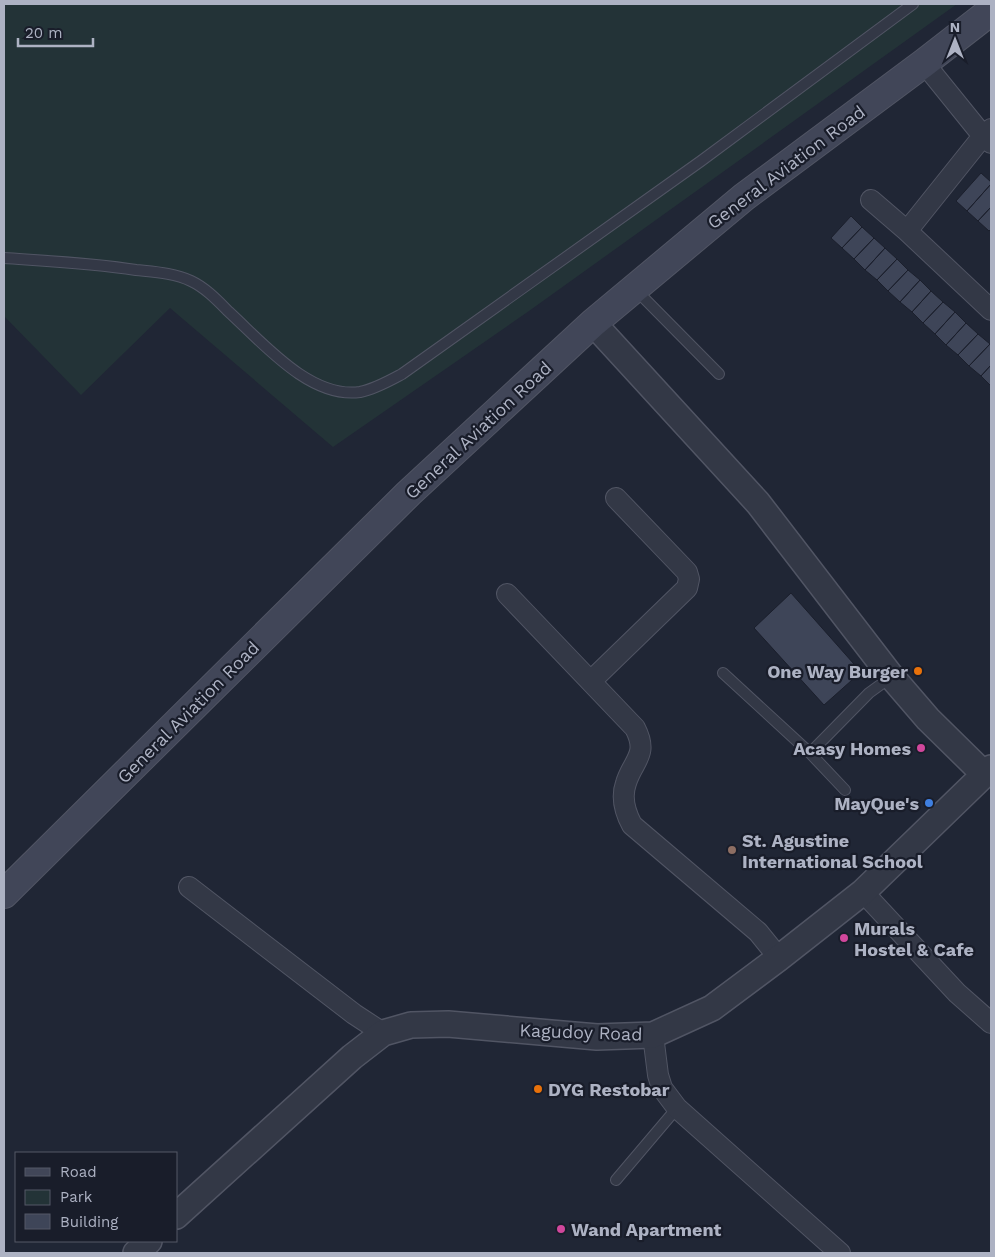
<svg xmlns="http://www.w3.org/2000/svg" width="995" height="1257" font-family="'Work Sans',sans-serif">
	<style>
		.green { fill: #233337 }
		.building { fill: #3e4558; stroke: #1b1f2c }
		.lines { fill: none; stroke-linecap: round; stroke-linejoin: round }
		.service-casing { stroke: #515564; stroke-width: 12 }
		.minor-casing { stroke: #515564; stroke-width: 22 }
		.tertiary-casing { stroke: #515564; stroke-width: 28 }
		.secondary-casing { stroke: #515564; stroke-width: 30 }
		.service { stroke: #333846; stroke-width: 10 }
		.minor { stroke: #333846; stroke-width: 20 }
		.tertiary { stroke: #333846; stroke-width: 25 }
		.secondary { stroke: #414658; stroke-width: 28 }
		.food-dot { fill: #e8710a; stroke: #191d2a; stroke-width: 2 }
		.hotel-dot { fill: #d1479c; stroke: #191d2a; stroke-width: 2 }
		.shop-dot { fill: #3f7fe0; stroke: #191d2a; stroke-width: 2 }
		.education-dot { fill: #8d6e63; stroke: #191d2a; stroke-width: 2 }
		.labels { text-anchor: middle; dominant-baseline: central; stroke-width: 4.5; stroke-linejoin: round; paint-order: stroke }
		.street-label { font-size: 18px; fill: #adb2c3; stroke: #191d2a }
		.poi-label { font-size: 18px; font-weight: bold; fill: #adb2c3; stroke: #191d2a; text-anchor: start }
	</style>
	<rect width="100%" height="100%" fill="#202635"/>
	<path class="green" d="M4,4H957L529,311L333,447L170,308L81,395L4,316Z"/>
	<path class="building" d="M981,173L991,182V184L967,211L956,201Z
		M991,184V207L978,221L967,211Z
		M991,207V229L989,231L978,221Z
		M851,216L862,227L842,248L831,238Z
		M862,227L874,238L854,259L842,248Z
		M874,238L885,248L865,270L854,259Z
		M885,248L897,259L877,280L865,270Z
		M897,259L908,270L888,291L877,280Z
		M908,270L920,280L900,302L888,291Z
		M920,280L931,291L912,312L900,302Z
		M931,291L943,302L923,323L912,312Z
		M943,302L955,312L935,334L923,323Z
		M955,312L966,323L946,345L935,334Z
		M966,323L978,334L958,355L946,345Z
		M978,334L990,344L969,366L958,355Z
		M990,344L991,346V365L981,376L969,366Z
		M991,365V386L981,376Z
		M791,593L861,672L824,705L754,628Z"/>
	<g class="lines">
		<g class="service-casing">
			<path id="service" d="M4,258C48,261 92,263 136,270C154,272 174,273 191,281C206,288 218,301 229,312C263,343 310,399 360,392C375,389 389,381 402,374L701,161L913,4
				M635,289L719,374
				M723,673L810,753L845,790
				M810,753L869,693L891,677
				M616,1180L677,1108"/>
		</g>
		<g class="minor-casing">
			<path id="minor" d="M924,63L983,136L991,143
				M871,200L907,231L991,310
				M907,231L983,136L991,129
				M507,594L635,728C649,755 633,760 626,783C621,797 625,812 632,825L758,932L779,958
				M591,681L687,588L689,579L687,572L616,498
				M189,887L354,1014L383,1033
				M863,892L957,993L991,1023
				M653,1035L658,1075L662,1088L677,1108L840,1253"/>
		</g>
		<g class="tertiary-casing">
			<path id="tertiary" d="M593,323L758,503L891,676L928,719L984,774
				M176,1216L352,1057L383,1033L411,1025L448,1024L597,1037L653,1035L712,1008L779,958L863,892L991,768
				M136,1253L149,1241"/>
		</g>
		<g class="secondary-casing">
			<path id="secondary" d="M4,894L409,493L593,323L744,197L924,63L991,11"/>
		</g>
		<use href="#service" class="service"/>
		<use href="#minor" class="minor"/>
		<use href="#tertiary" class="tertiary"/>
		<use href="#secondary" class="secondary"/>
	</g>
	<g class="food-dot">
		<circle cx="918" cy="671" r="5"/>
		<circle cx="538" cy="1089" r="5"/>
	</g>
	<g class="hotel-dot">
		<circle cx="921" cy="748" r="5"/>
		<circle cx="844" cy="938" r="5"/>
		<circle cx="561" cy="1229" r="5"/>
	</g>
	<circle class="shop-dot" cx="929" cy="803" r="5"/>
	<circle class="education-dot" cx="732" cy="850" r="5"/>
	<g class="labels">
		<g class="street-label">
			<text transform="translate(786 167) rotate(-37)">General Aviation Road</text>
			<text transform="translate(478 430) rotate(-43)">General Aviation Road</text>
			<text transform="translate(188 712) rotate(-45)">General Aviation Road</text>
			<text transform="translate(581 1032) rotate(2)">Kagudoy Road</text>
		</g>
		<g class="poi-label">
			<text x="908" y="671" text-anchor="end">One Way Burger</text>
			<text x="911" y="748" text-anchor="end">Acasy Homes</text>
			<text x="919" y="803" text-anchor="end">MayQue's</text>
			<text x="742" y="840">St. Agustine<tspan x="742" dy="21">International School</tspan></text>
			<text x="854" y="928">Murals<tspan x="854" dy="21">Hostel &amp; Cafe</tspan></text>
			<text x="548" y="1089">DYG Restobar</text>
			<text x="571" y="1229">Wand Apartment</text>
		</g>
	</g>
	<rect width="995" height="1257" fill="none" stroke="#adb2c3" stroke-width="10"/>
	<rect x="15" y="1152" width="162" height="90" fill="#191d2a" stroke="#545967"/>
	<rect x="25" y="1168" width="25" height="8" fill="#414658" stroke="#545967"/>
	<text x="60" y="1177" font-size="15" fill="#adb2c3">Road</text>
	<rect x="25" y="1190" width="25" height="15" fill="#233337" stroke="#545967"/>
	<text x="60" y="1202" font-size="15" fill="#adb2c3">Park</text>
	<rect x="25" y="1214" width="25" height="15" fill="#3e4558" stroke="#545967"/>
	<text x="60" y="1227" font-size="15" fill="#adb2c3">Building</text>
	<g transform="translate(955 40)" stroke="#191d2a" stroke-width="4" paint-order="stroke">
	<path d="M0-4L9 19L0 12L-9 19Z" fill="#adb2c3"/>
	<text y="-8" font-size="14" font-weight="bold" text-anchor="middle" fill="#adb2c3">N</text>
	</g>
	<path d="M18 38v8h75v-8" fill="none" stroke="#adb2c3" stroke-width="2.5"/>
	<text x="25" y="38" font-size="15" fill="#adb2c3" stroke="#191d2a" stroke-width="4" paint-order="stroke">20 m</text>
</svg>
